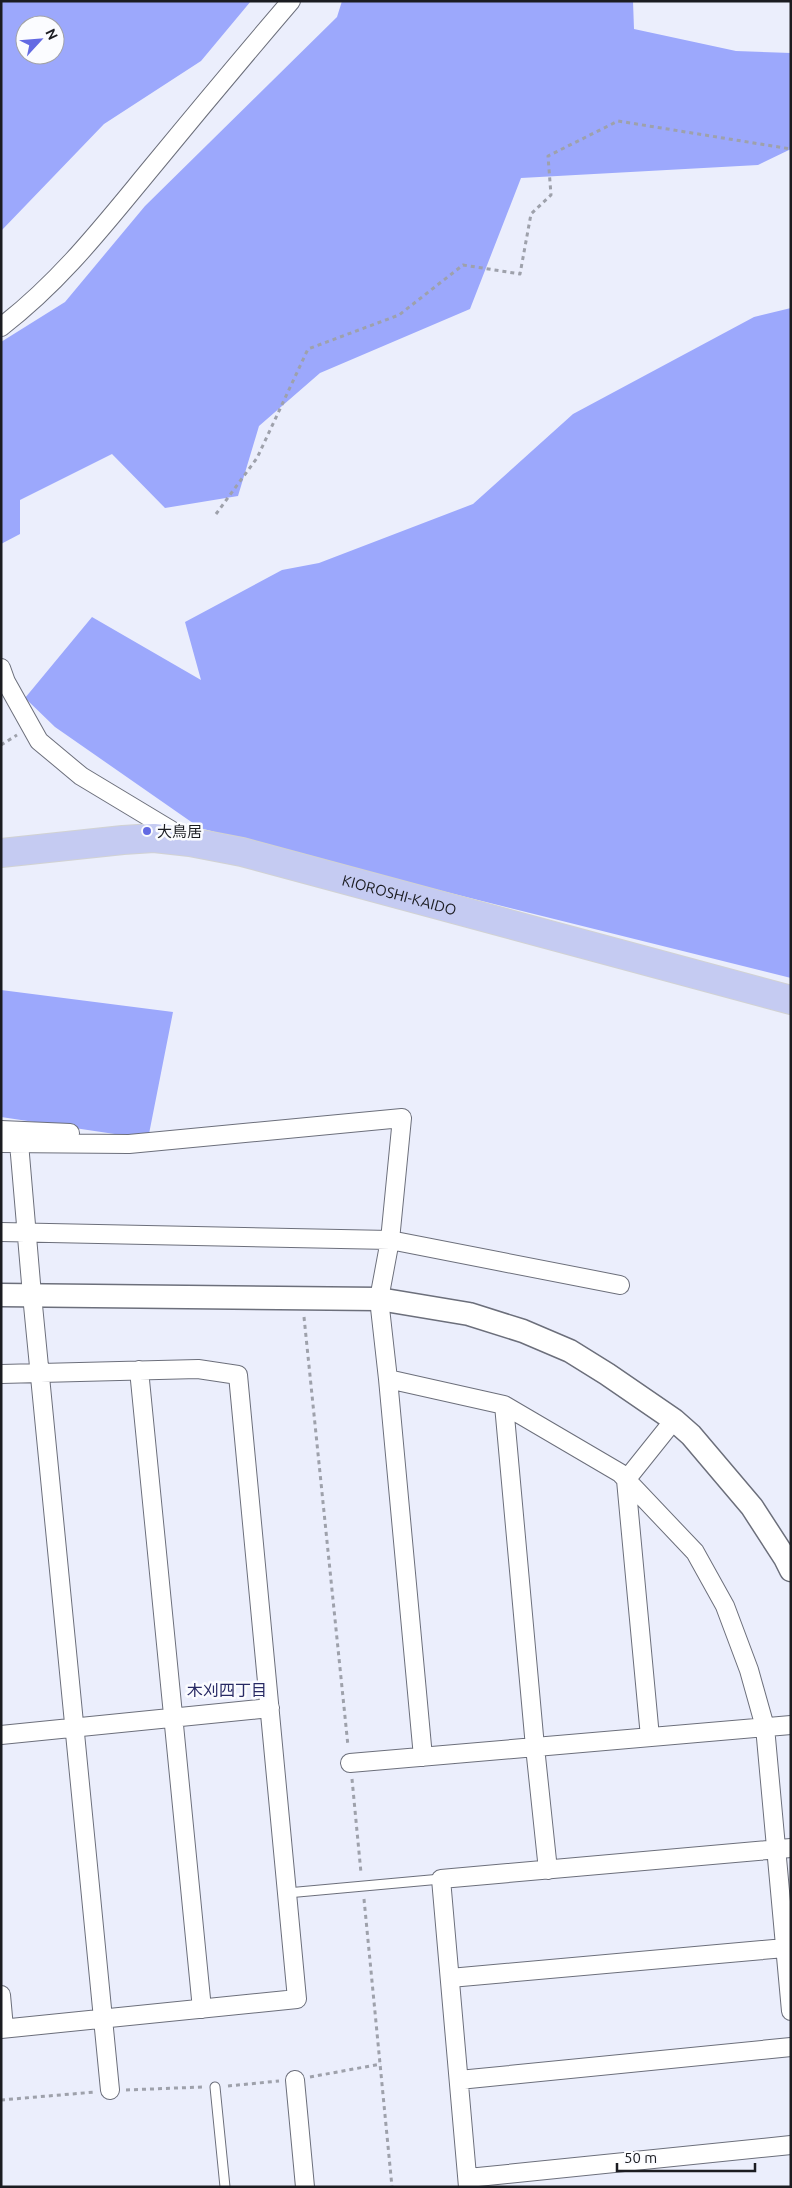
<svg xmlns="http://www.w3.org/2000/svg" width="792" height="2188" font-family="Ubuntu,'Noto Sans JP',sans-serif">
	<style>
		.forest { fill: #9ca8fc; fill-rule: evenodd }
		.lines { fill: none; stroke-linecap: round; stroke-linejoin: round }
		.service-casing { stroke: #6c6f7b; stroke-width: 11 }
		.minor-casing { stroke: #6c6f7b; stroke-width: 20 }
		.tertiary-casing { stroke: #6c6f7b; stroke-width: 25 }
		.primary-casing { stroke: #d1d2d3; stroke-width: 30 }
		.path { stroke: #9ea1ab; stroke-width: 3; stroke-dasharray: 4 4; stroke-linecap: butt }
		.service { stroke: #fff; stroke-width: 9 }
		.minor { stroke: #fff; stroke-width: 18 }
		.tertiary { stroke: #fff; stroke-width: 22 }
		.primary { stroke: #c5cbf2; stroke-width: 28 }
		.poi-dot { fill: #636ae3; stroke: #fbfcff; stroke-width: 2 }
		.labels { text-anchor: middle; dominant-baseline: central; stroke-width: 5; stroke-linejoin: round; paint-order: stroke }
		.poi-label { font-size: 15px; fill: #1b1c21; stroke: #fbfcff; text-anchor: start }
		.street-label { font-size: 15px; fill: #1b1c21; stroke: #fbfcff }
		.neighbourhood-label { font-size: 16px; fill: #282a64; stroke: #fbfcff }
	</style>
	<rect width="100%" height="100%" fill="#ebeefc"/>
	<path class="forest" d="M1,1H251L201,61L104,124L1,231ZM25,25H55V55H25Z
		M342,1H633L634,29L736,51L791,53V149L758,165L521,178L470,309L320,373L259,426L238,496L165,508L112,454L20,500V534L1,544V342L65,302L145,206L337,17Z
		M791,308V978L302,856L200,828L55,727L25,698L92,617L201,680L185,622L282,570L319,563L473,504L573,414L754,317Z
		M1,990L173,1012L148,1139L1,1117Z"/>
	<g class="lines">
		<g class="service-casing">
			<path id="service" d="M287,1893L441,1879
				M215,2087L225,2187"/>
		</g>
		<g class="minor-casing">
			<path id="minor" d="M1,327C61,281 104,225 152,167C198,111 244,56 291,1
				M1,668L6,682L39,741L81,776L184,838
				M1,1130L70,1133
				M1,1143L129,1144L402,1118L390,1240L379,1299L388,1379L423,1757
				M19,1143L32,1295L110,2090
				M1,1232L390,1240L620,1285
				M139,1370L202,2009
				M1,1374L198,1369L238,1375L297,1999L1,2029
				M388,1379L504,1405L620,1473L695,1552L725,1606L749,1670L765,1727L791,2011
				M504,1405L535,1747L548,1870
				M1,1735L270,1708
				M650,1737L626,1480L674,1420
				M350,1763L791,1725
				M450,1978L785,1948
				M1,1995L4,2028
				M295,2080L305,2187
				M459,2080L791,2047
				M468,2178L791,2145
				M468,2187L441,1879L791,1848"/>
		</g>
		<g class="tertiary-casing">
			<path id="tertiary" d="M1,1295L379,1299L469,1314L523,1331L570,1351L607,1374L674,1420L691,1435L752,1507L785,1558L791,1570"/>
		</g>
		<g class="primary-casing">
			<g id="primary">
				<path id="s1" d="M1,853L123,840L154,838L190,842L242,852L791,1000"/>
			</g>
		</g>
		<path class="path" d="M216,514L257,458L308,349L399,315L463,265L520,274L531,214L551,195L548,156L618,121L791,149
			M1,745L17,735
			M304,1317L348,1746
			M352,1779L361,1873
			M364,1899L392,2187
			M310,2077L381,2064
			M228,2086L279,2081
			M126,2090L202,2087
			M1,2100L95,2092"/>
		<use href="#service" class="service"/>
		<use href="#minor" class="minor"/>
		<use href="#tertiary" class="tertiary"/>
		<use href="#primary" class="primary"/>
	</g>
	<circle class="poi-dot" cx="147" cy="831" r="5"/>
	<g class="labels">
		<g class="poi-label">
			<text x="157" y="831">大鳥居</text>
		</g>
		<g class="street-label">
			<text stroke="none"><textPath href="#s1" startOffset="406">KIOROSHI-KAIDO</textPath></text>
		</g>
		<g class="neighbourhood-label">
			<text x="227" y="1690">木刈四丁目</text>
		</g>
	</g>
	<rect width="792" height="2188" fill="none" stroke="#1b1c21" stroke-width="5"/>
	<g transform="translate(40 40) rotate(64)"><circle r="24" fill="#fbfcff" stroke="#a1a2a6"/>
	<path d="M0-4L9 19L0 12L-9 19Z" fill="#636ae3"/>
	<text y="-8" font-size="14" font-weight="bold" text-anchor="middle" fill="#1b1c21">N</text>
	</g>
	<path d="M617 2163v8h138v-8" fill="none" stroke="#1b1c21" stroke-width="2.5"/>
	<text x="624" y="2163" font-size="15" fill="#1b1c21" stroke="#fbfcff" stroke-width="4" paint-order="stroke">50 m</text>
</svg>
